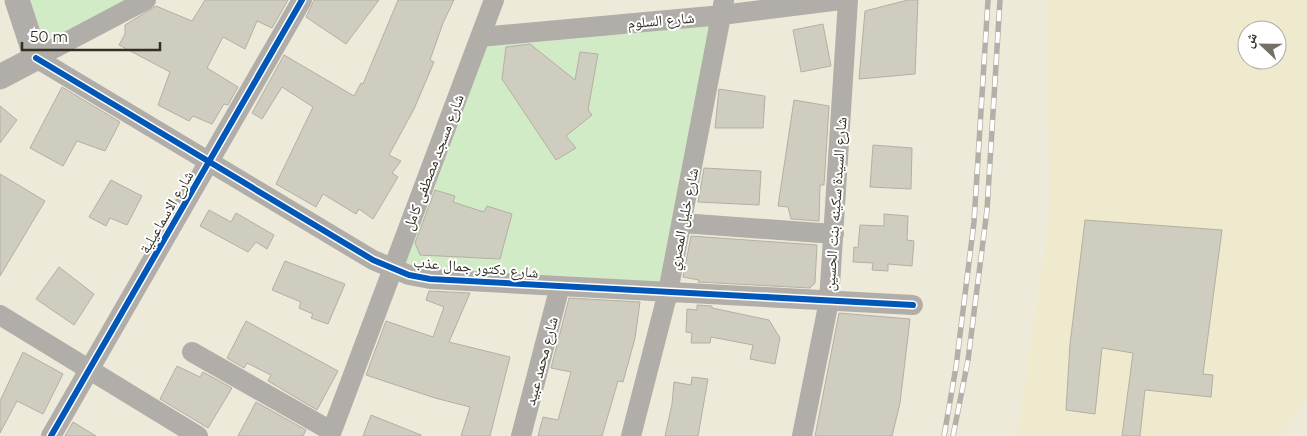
<svg xmlns="http://www.w3.org/2000/svg" width="1307" height="436" font-family="Montserrat,'Noto Naskh Arabic',sans-serif">
	<style>
		.built { fill: #efe9ce; fill-rule: evenodd }
		.green { fill: #d2ebc7 }
		.building { fill: #cfccc0; stroke: #b3b0a3 }
		.lines { fill: none; stroke-linecap: round; stroke-linejoin: round }
		.minor { stroke: #b1ada8; stroke-width: 20 }
		.tertiary { stroke: #b1ada8; stroke-width: 25 }
		.rail-casing { stroke: #b4b0a7; stroke-width: 5.5 }
		.rail { stroke: #fff; stroke-width: 4; stroke-dasharray: 11; stroke-linecap: butt }
		.cycleway-casing { stroke: #fff; stroke-width: 9 }
		.cycleway { stroke: #0057b8; stroke-width: 6 }
		.labels { text-anchor: middle; dominant-baseline: central; stroke-width: 4; stroke-linejoin: round; paint-order: stroke }
		.street-label { font-size: 15px; fill: #322f24; stroke: #fff }
	</style>
	<rect width="100%" height="100%" fill="#eeeada"/>
	<path class="built" d="M1046,0H1307V399L1281,436H1017L1050,213ZM1247,30H1277V60H1247Z"/>
	<path class="green" d="M18,0H146L36,58Z
		M715,9L669,286L391,267L481,29Z"/>
	<path class="building" d="M205,0H288L272,28L257,21L245,49L223,37L207,68L238,87L228,105L224,104L212,124L193,116L189,121L158,105L170,72L119,45L125,34V25L156,6L192,21Z
		M314,0H379L346,44L306,17Z
		M398,0H454L443,23L430,60L434,62L414,109L389,155L401,161L392,173L398,177L373,219L359,209L356,214L323,194L316,207L276,184L313,107L282,87L262,119L252,113L284,55L354,96L361,83L363,84Z
		M908,0H918L915,74L859,79L865,11Z
		M823,24L831,66L801,72L793,30Z
		M530,44L575,80L580,52L598,54L588,110L592,115L566,136L576,148L556,160L502,79L506,47Z
		M62,87L120,122L105,151L77,141L63,166L30,148Z
		M719,89L765,96L763,128H715Z
		M794,100L829,106L824,185H820L819,221L791,219L788,207L778,206Z
		M0,106L17,120L0,143Z
		M873,145L912,148L911,189L870,187Z
		M704,168L761,171L759,205L698,202Z
		M0,174L45,201L0,276Z
		M111,180L142,196L127,225L110,218L106,226L89,217Z
		M435,190L455,196L453,202L484,212L487,206L512,214L500,259L420,255L415,243Z
		M209,210L231,222L236,213L274,235L267,249L256,242L248,252L200,226Z
		M884,214L908,216L907,240L914,241L912,266L888,264V271L872,270L873,263L853,262L854,247L858,248L860,225L884,226Z
		M1085,220L1222,230L1203,374L1213,375L1211,397L1145,390L1140,436H1122L1133,353L1102,348L1095,414L1066,410L1070,344Z
		M691,236L817,245L815,283L810,288L698,282L699,280L683,277Z
		M285,261L345,284L328,324L311,318L313,314L299,308L301,302L272,290Z
		M59,267L94,294L74,325L36,299Z
		M429,291L470,293L449,342L510,357L490,436H461L470,407L435,398L366,375L386,321L433,337L444,307L426,300Z
		M569,298L640,302L635,338L623,382L618,381L602,436H538L543,417L558,420L571,372L551,368Z
		M697,305L712,306V308L769,320L780,338L775,364L750,359L753,345L711,337L710,343H691L692,333L686,332L687,309L697,310Z
		M839,313L910,319L900,403L892,436H815Z
		M246,321L338,371L317,410L268,381L271,375L247,363L244,368L227,358Z
		M23,352L63,374L43,414L17,401L0,433V401Z
		M177,366L200,377L203,372L232,388L208,428L160,399Z
		M692,377L708,379L698,436H665L672,404L674,382L691,385Z
		M256,402L306,430L303,436H238Z
		M371,415L421,435V436H363Z
		M73,422L96,436H65Z"/>
	<g class="lines">
		<path class="minor" d="M480,37L722,15L841,0
			M36,58L373,260L409,275L430,279L913,305
			M36,58L146,0
			M682,223L834,234
			M0,315L198,436
			M192,352L331,431
			M51,436L302,0
			M330,436L494,0
			M521,436L560,286
			M631,436L668,292L724,0
			M802,436L829,301L848,0"/>
		<path class="tertiary" d="M0,77L36,58L17,0"/>
		<g class="rail-casing">
			<path id="rail" d="M944,436L956,367L974,222L988,0
				M953,436L968,360L987,210L1000,0"/>
		</g>
		<use href="#rail" class="rail"/>
		<g class="cycleway-casing">
			<path id="cycleway" d="M36,58L373,260L409,275L430,279L913,305
				M51,436L302,0"/>
		</g>
		<use href="#cycleway" class="cycleway"/>
	</g>
	<g class="labels">
		<g class="street-label">
			<text transform="translate(661 20) rotate(-5)">شارع السلوم</text>
			<text transform="translate(433 162) rotate(-69)">شارع مسجد مصطفى كامل</text>
			<text transform="translate(835 204) rotate(-86)">شارع السيدة سكينه بنت الحسين</text>
			<text transform="translate(166 212) rotate(-60)">شارع الاسماعيلية</text>
			<text transform="translate(683 219) rotate(-79)">شارع خليل المصري</text>
			<text transform="translate(476 267) rotate(5)">شارع دكتور جمال عذب</text>
			<text transform="translate(541 361) rotate(-75)">شارع محمد عبيد</text>
		</g>
	</g>
	<g transform="translate(1262 45) rotate(292)"><circle r="24" fill="#ffffff" stroke="#adaca7"/>
	<path d="M0-4L9 19L0 12L-9 19Z" fill="#747064"/>
	<text y="-8" font-size="14" font-weight="bold" text-anchor="middle" fill="#322f24">ش</text>
	</g>
	<path d="M22 42v8h138v-8" fill="none" stroke="#322f24" stroke-width="2.5"/>
	<text x="30" y="42" font-size="15" fill="#322f24" stroke="#ffffff" stroke-width="4" paint-order="stroke">50 m</text>
</svg>
